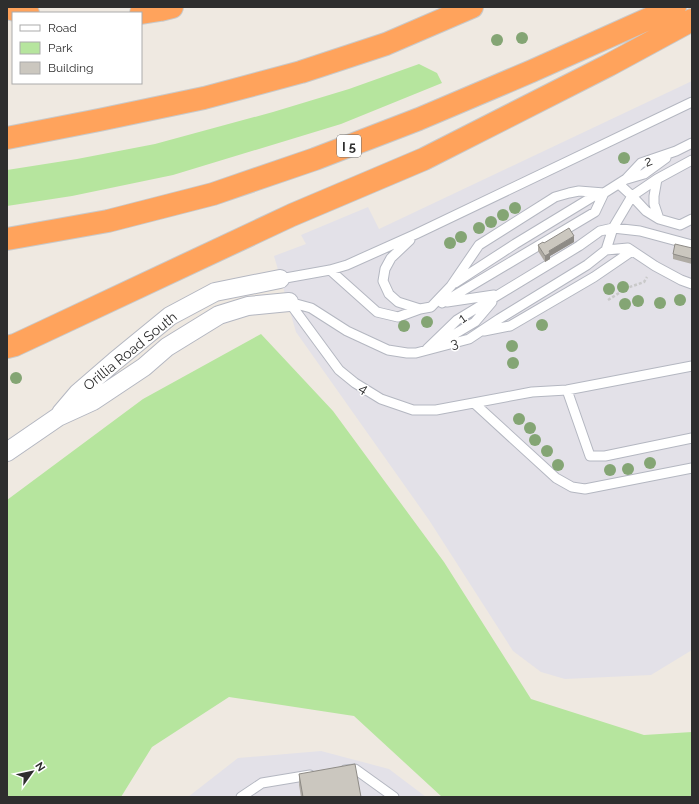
<svg xmlns="http://www.w3.org/2000/svg" width="699" height="804" font-family="Raleway,sans-serif">
	<style>
		.industrial { fill: #e3e1e8 }
		.green { fill: #b6e59e }
		.lines { fill: none; stroke-linecap: round; stroke-linejoin: round }
		.lane-casing { stroke: #b4b7c1; stroke-width: 11 }
		.street-casing { stroke: #b4b7c1; stroke-width: 20 }
		.highway-casing { stroke: #c9c9c9; stroke-width: 24 }
		.path { stroke: #c9c9c9; stroke-width: 2.5; stroke-dasharray: 3 2; stroke-linecap: butt }
		.lane { stroke: #fff; stroke-width: 9 }
		.street { stroke: #fff; stroke-width: 18 }
		.highway { stroke: #ffa35c; stroke-width: 22 }
		.tree { fill: #84a574 }
		.wall { fill: #afaba4 }
		.shaded-wall { fill: #8e8b86 }
		.building { fill: #cbc7bf; stroke: #8e8b86 }
		.labels { text-anchor: middle; dominant-baseline: central; stroke-width: 3; stroke-linejoin: round; paint-order: stroke }
		.shield { fill: #fff; stroke: #6d6d6d; stroke-width: 1 }
		.shield-label { font-size: 13px; font-weight: bold; fill: #2e2e2e }
		.street-label { font-size: 14px; fill: #2e2e2e; stroke: #fff }
	</style>
	<rect width="100%" height="100%" fill="#efe9e1"/>
	<path class="industrial" d="M692,81V650L651,675L565,679L541,672L513,651L429,520L296,332L274,256L306,244L301,235L368,207L379,229Z
		M321,751L389,769L426,797H188L238,758Z"/>
	<path class="green" d="M419,64L437,73L442,83L341,124L173,175L72,196L7,206V170L77,159L155,144L273,112L349,89Z
		M261,334L333,411L444,562L531,699L644,735L692,732V797H442L354,716L229,697L152,747L121,797H7V500L143,399Z"/>
	<g class="lines">
		<g class="lane-casing">
			<path id="lane" d="M627,179L644,174L666,158
				M657,179L654,196V204L659,219
				M619,184L632,196L646,211L659,219L680,225L692,219
				M410,240L391,258L385,269L383,281L389,294L398,302L420,309
				M606,250L613,228L632,196L657,179L692,160
				M330,270L377,312L398,317L420,309L431,307L451,286L479,245L555,197L569,193L579,191L604,193L626,179L641,163L676,151L692,143
				M280,279L330,270L347,265L416,234L692,102
				M455,283L515,244L599,193
				M289,302L311,308L347,331L388,350L407,353H416L469,339L499,319L587,265L606,250L628,248L655,266L681,280L692,284
				M289,302L339,370L355,383L381,399L413,410H436L532,392L567,390L692,366
				M447,302L494,295
				M442,303L595,212L604,193
				M484,331L510,326L594,277L632,251
				M438,344L475,322L492,302
				M427,349L457,320L579,246L600,231L613,228L640,231L692,245
				M567,390L590,456H605L692,438
				M474,403L556,478L572,487L585,489L692,468
				M345,770L355,769L394,797
				M241,797L262,783L310,775"/>
		</g>
		<g class="street-casing">
			<path id="street" d="M61,413L78,393L115,361L170,316L215,292L280,279
				M7,452L58,417L93,401L144,367L167,347L219,315L248,306L289,302"/>
		</g>
		<g class="highway-casing">
			<path id="highway" d="M7,8L28,13
				M141,13L160,10L172,7
				M7,138L99,120L204,98L301,72L386,44L472,7
				M7,239L108,221L213,194L315,159L419,119L532,71L675,7
				M7,347L15,345L45,331L292,215L424,159L609,65L692,20"/>
		</g>
		<path class="path" d="M608,300L627,288L644,282L647,277"/>
		<use href="#lane" class="lane"/>
		<use href="#street" class="street"/>
		<use href="#highway" class="highway"/>
	</g>
	<g class="tree">
		<circle cx="522" cy="38" r="6"/>
		<circle cx="497" cy="40" r="6"/>
		<circle cx="624" cy="158" r="6"/>
		<circle cx="515" cy="208" r="6"/>
		<circle cx="503" cy="215" r="6"/>
		<circle cx="491" cy="222" r="6"/>
		<circle cx="479" cy="228" r="6"/>
		<circle cx="461" cy="237" r="6"/>
		<circle cx="450" cy="243" r="6"/>
		<circle cx="623" cy="287" r="6"/>
		<circle cx="609" cy="289" r="6"/>
		<circle cx="680" cy="300" r="6"/>
		<circle cx="638" cy="301" r="6"/>
		<circle cx="660" cy="303" r="6"/>
		<circle cx="625" cy="304" r="6"/>
		<circle cx="427" cy="322" r="6"/>
		<circle cx="542" cy="325" r="6"/>
		<circle cx="404" cy="326" r="6"/>
		<circle cx="512" cy="346" r="6"/>
		<circle cx="513" cy="363" r="6"/>
		<circle cx="16" cy="378" r="6"/>
		<circle cx="519" cy="419" r="6"/>
		<circle cx="530" cy="428" r="6"/>
		<circle cx="535" cy="440" r="6"/>
		<circle cx="547" cy="451" r="6"/>
		<circle cx="650" cy="463" r="6"/>
		<circle cx="558" cy="465" r="6"/>
		<circle cx="628" cy="469" r="6"/>
		<circle cx="610" cy="470" r="6"/>
	</g>
	<path class="wall" d="M574,242L550,256V259L545,262L538,251V245L544,243Z
		M692,248V264L673,259V254Z
		M299,774L361,797H301L299,785Z"/>
	<path class="shaded-wall" d="M574,236V242L550,256V259L545,262V256L549,251Z"/>
	<path class="building" d="M569,228L574,236L549,251L550,253L545,256L538,245L543,242L544,243Z
		M675,244L692,248V259L673,254Z
		M355,764L361,797H303L299,774Z"/>
	<g class="labels">
		<rect class="shield" x="337" y="135" width="24" height="22" rx="3"/>
		<g class="shield-label">
			<text x="349" y="146">I 5</text>
		</g>
		<g class="street-label">
			<text transform="translate(648 161) rotate(-22)">2</text>
			<text transform="translate(462 318) rotate(-35)">1</text>
			<text transform="translate(454 343) rotate(-15)">3</text>
			<text transform="translate(130 351) rotate(-39)">Orillia Road South</text>
			<text transform="translate(364 388) rotate(32)">4</text>
		</g>
	</g>
	<rect width="699" height="804" fill="none" stroke="#2e2e2e" stroke-width="16"/>
	<rect x="12" y="12" width="130" height="72" fill="#ffffff" stroke="#ababab"/>
	<rect x="20" y="25" width="20" height="6" fill="#ffffff" stroke="#ababab"/>
	<text x="48" y="32" font-size="12" fill="#2e2e2e">Road</text>
	<rect x="20" y="42" width="20" height="12" fill="#b6e59e" stroke="#ababab"/>
	<text x="48" y="52" font-size="12" fill="#2e2e2e">Park</text>
	<rect x="20" y="62" width="20" height="12" fill="#cbc7bf" stroke="#ababab"/>
	<text x="48" y="72" font-size="12" fill="#2e2e2e">Building</text>
	<g transform="translate(32 772) rotate(57)" stroke="#ffffff" stroke-width="3" paint-order="stroke">
	<path d="M0-3L7 15L0 10L-7 15Z" fill="#2e2e2e"/>
	<text y="-6" font-size="11" font-weight="bold" text-anchor="middle" fill="#2e2e2e">N</text>
	</g>
</svg>
